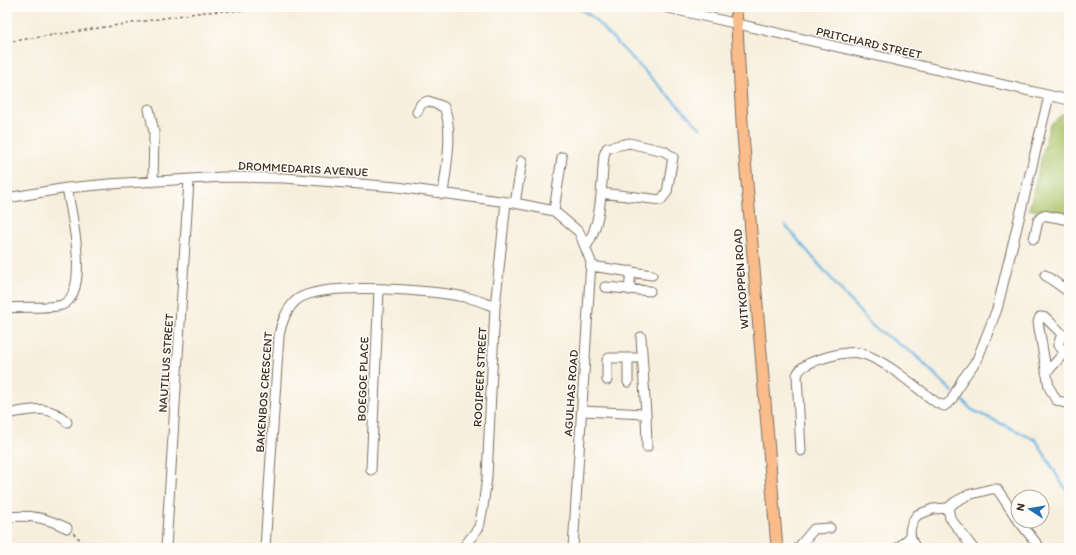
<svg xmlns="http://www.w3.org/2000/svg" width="1076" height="555" font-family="Itim,sans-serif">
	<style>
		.green { fill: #abc267; stroke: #737642 }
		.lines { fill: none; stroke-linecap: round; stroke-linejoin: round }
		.stream { stroke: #68b4e1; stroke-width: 2.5 }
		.minor-casing { stroke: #7d6f61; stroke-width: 11 }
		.major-casing { stroke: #7d6f61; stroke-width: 13 }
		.path { stroke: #7d6f61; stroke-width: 1.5; stroke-dasharray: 3 3; stroke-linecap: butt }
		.minor { stroke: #fff; stroke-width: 9 }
		.major { stroke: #fabc8b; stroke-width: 11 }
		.labels { text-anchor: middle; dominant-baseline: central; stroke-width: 3; stroke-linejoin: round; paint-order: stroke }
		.street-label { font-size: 12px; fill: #3b2a1e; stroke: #fdfcf7 }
	</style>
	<rect width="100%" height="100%" fill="#fdfcf7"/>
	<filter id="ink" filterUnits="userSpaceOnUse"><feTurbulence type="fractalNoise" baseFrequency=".025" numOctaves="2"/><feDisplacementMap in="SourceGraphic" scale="8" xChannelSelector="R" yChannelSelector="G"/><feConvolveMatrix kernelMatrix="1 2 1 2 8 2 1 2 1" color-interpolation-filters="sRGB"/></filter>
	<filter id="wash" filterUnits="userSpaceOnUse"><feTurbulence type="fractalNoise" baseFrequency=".012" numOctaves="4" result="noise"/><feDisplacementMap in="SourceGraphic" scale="16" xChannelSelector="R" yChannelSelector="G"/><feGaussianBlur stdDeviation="0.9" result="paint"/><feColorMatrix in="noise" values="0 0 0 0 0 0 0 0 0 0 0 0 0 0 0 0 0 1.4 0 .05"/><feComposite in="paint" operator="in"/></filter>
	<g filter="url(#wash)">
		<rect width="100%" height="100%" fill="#f7efdd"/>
		<path class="green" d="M1064,113L1069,114V218L1029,209L1050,124Z"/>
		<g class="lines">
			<path class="stream" d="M577,7L591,16L701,129
				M785,225L872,326L914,354L953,392
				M957,395L972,410L1036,440L1062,484L1069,492"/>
		</g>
	</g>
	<g filter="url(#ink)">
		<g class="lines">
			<g class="minor-casing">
				<path id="minor" d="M664,7L1069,100
					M149,109L154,132L153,182
					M417,112L421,104L428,101L444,107C454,131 446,168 443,194
					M7,198L67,188L109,184L223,177L284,178L397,187L515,203L554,211L579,232L591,262L573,548
					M515,203L522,161
					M554,211L562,157
					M1034,239L1038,221L1043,215L1069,220
					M586,247C603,221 601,185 604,155L607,148L629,143L664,151L673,157L667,192L661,200L601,193
					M591,266L652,275
					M1045,275L1069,292
					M605,287L650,291
					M629,290L631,271
					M7,308C22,306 50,309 62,305C91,293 71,212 67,188
					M641,337L646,414
					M1069,356L1058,345L1062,334L1046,318L1040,317L1038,322L1049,387L1056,400L1065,403L1069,402
					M1046,373L1065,352
					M607,380V360L609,358H641
					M628,382V358
					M582,411L646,414L647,447
					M7,414C31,410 48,403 67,422
					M801,451L797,375C801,365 812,362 821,359C833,355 851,350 863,354C887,361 916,388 937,403L944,406L951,401L962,380L977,360L997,309L1049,96
					M371,470L379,290
					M948,508L950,518L973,548
					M7,517C32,515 44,517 67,528
					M1019,521L1040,548
					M914,545C908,534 909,526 917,515L933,509L948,508L955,502L968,495L991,489H997L1018,520
					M166,548L189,180
					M265,548L279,336C281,323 287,307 298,299C324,281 437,290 469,298C478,300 487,304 495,307
					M463,548L479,527L483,507L487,477L495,307L506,202
					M798,548L814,529L830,528
					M898,548L910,537"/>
			</g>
			<g class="major-casing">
				<path id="major" d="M736,7L742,122L777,548"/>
			</g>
			<path class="path" d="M7,42L204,12L330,7
				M73,533L89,548"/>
			<use href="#minor" class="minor"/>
			<use href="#major" class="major"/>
		</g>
	</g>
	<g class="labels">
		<g class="street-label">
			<text transform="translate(869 43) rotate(13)">PRITCHARD STREET</text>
			<text transform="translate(303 169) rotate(3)">DROMMEDARIS AVENUE</text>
			<text transform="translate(741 279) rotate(-94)">WITKOPPEN ROAD</text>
			<text transform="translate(166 363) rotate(-86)">NAUTILUS STREET</text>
			<text transform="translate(480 377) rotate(-87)">ROOIPEER STREET</text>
			<text transform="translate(363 379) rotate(-88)">BOEGOE PLACE</text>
			<text transform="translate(264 392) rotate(-86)">BAKENBOS CRESCENT</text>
			<text transform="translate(571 393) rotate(-86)">AGULHAS ROAD</text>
		</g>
	</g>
	<rect width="1076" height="555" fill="none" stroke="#fdfcf7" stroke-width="24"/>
	<g transform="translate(1030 509) rotate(282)"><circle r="19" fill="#fdfcf7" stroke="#afa8a0"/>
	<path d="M0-3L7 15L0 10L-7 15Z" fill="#1f6fb2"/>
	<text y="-6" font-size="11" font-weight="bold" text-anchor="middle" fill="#3b2a1e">N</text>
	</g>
</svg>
